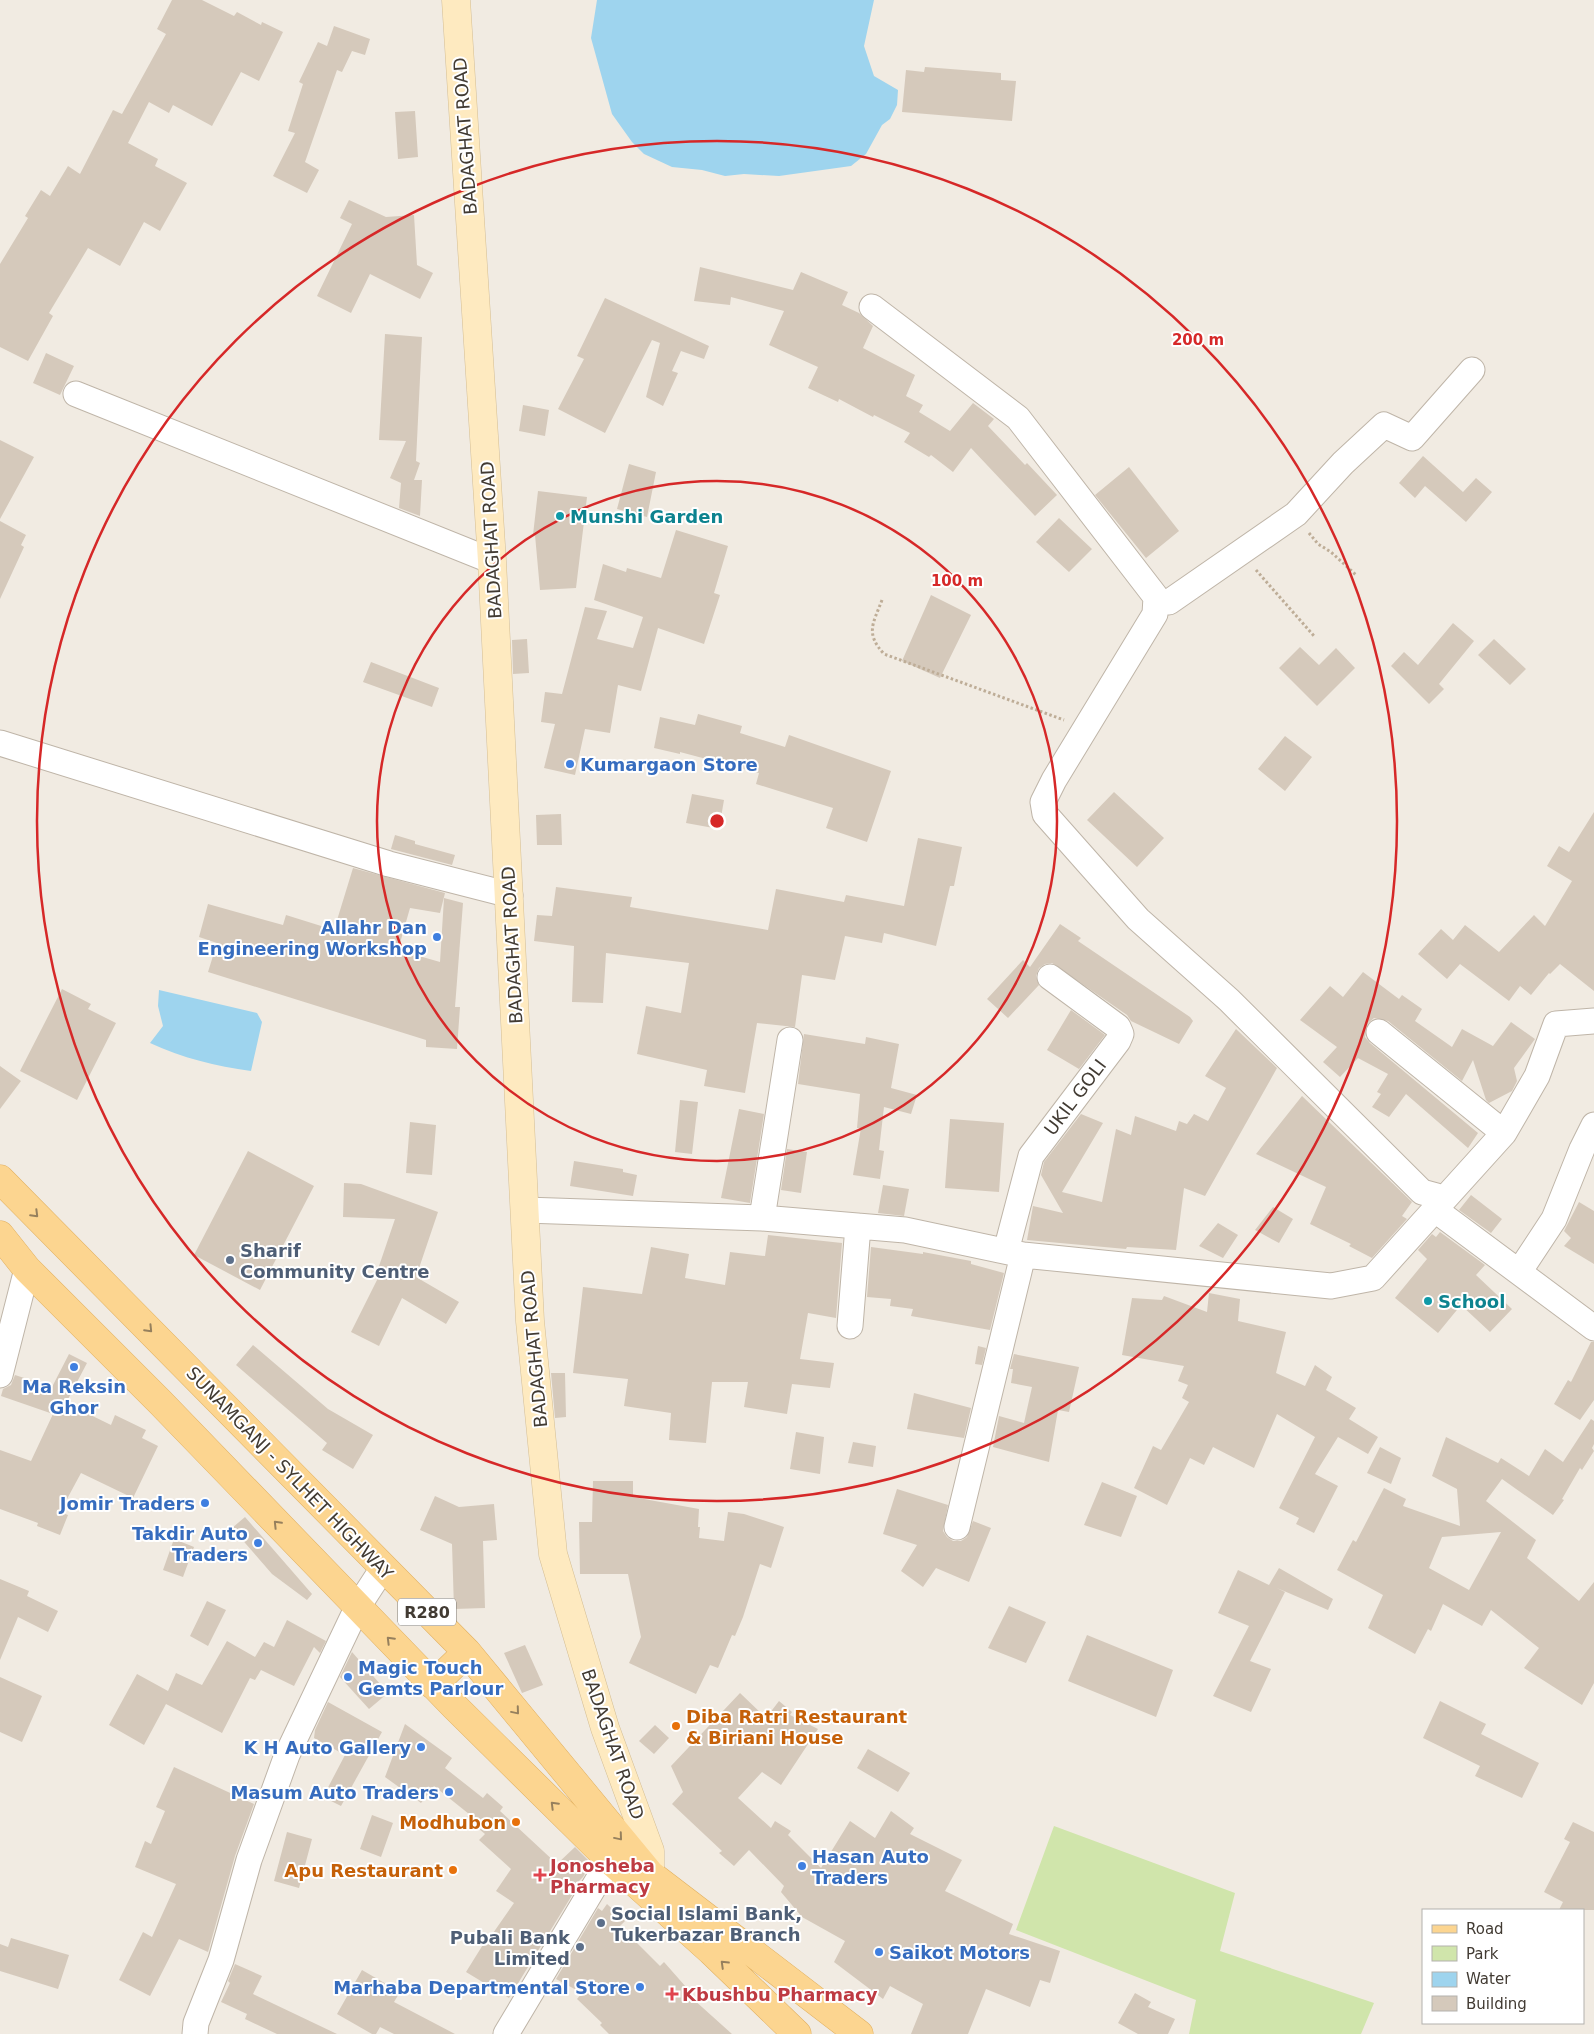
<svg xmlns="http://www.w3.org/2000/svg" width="1594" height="2034" font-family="'DejaVu Sans',sans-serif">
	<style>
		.green { fill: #d0e5ab }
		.water { fill: #9ed4ee }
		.building { fill: #d5c9bb; fill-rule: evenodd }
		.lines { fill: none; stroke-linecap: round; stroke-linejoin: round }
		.street-casing { stroke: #bfb5a8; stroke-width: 27 }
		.secondary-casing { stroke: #d4be94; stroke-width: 29 }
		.primary-casing { stroke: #e1b060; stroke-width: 29 }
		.path { stroke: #bead97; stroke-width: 3; stroke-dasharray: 2.5 2.5; stroke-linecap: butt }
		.street { stroke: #fff; stroke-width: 25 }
		.secondary { stroke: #feeac0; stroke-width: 28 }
		.primary { stroke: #fcd590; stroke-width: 28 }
		.oneway { stroke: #96805d }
		.ring { fill: none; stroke: #d62828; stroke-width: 2.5 }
		.culture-dot { fill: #0f9aa8; stroke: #fff; stroke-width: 2 }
		.shop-dot { fill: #3f7fe0; stroke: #fff; stroke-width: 2 }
		.service-dot { fill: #5c6f8a; stroke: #fff; stroke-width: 2 }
		.food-dot { fill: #e8710a; stroke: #fff; stroke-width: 2 }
		.health-dot { fill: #e0444e; stroke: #fff; stroke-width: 2 }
		.labels { text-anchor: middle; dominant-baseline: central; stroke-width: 4; stroke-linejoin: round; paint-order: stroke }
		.shield { fill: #fff; stroke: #7b7670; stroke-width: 1 }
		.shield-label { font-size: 16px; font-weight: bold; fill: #423b33 }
		.street-label { font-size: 18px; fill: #423b33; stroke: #fff }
		.culture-label { font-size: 18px; font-weight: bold; fill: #0d838f; stroke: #fff; text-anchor: start }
		.shop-label { font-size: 18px; font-weight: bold; fill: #366cbe; stroke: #fff; text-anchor: end }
		.service-label { font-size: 18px; font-weight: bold; fill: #4e5e75; stroke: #fff; text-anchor: start }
		.food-label { font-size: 18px; font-weight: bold; fill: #c56008; stroke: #fff; text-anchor: end }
		.health-label { font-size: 18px; font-weight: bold; fill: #be3a42; stroke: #fff; text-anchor: start }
		.centre { fill: #d62828; stroke: #fff; stroke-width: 2.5 }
		.ring-label { font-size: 15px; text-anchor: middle; font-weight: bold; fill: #d62828; stroke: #fff; stroke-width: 4; stroke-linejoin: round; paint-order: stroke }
	</style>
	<rect width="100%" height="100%" fill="#f1ebe2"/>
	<path class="green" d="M1054,1826L1235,1893L1220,1951L1374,2003L1361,2034H1189L1196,2000L1016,1930Z"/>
	<path class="water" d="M597,0H874L864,46L874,76L898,90L897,105L890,119L882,125L866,154L851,166L779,176L744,174L725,176L702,170L672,167L644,154L632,142L612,114L591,38Z
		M159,990L257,1013L262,1022L251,1071C216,1066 182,1058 150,1043L163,1026L158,1006Z"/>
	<path class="building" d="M172,0H202L234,16L237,12L261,25L262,22L283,32L259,81L241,72L212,126L173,105L169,113L149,102L128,143L158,159L155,166L187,183L160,231L144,222L120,266L88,248L49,313L53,316L28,361L0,347V264L28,218L25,216L41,190L50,196L68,166L80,174L113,110L122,114L166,34L157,29Z
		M334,26L370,39L365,55L352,51L342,72L337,70L305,162L319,170L307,193L273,176L295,133L288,131L303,84L299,82L318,42L327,46Z
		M925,67L1001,73V80L1016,81L1012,121L902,112L906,70L924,72Z
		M415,111L418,157L398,159L395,112Z
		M349,200L386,217L414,215L417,265L433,273L420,299L370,274L351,313L317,296L352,224L340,218Z
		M700,267L793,290L801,272L848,292L842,305L859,313L873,326L863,348L915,375L906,396L923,405L919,412L950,431L973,403L994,419L988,426L1025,465L1027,463L1057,495L1035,516L971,448L953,472L931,455L929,457L904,442L910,433L874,415L873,417L839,399L838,402L808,388L818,367L769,345L784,311L731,297L730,305L694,301Z
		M605,298L709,346L704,359L681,351L672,371L678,373L663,406L646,397L660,343L652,340L605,433L558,409L584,359L577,356Z
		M385,334L422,337L416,461L420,463L414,480H422L420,516L399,508L401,483L390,478L406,441L379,440Z
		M46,353L74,366L60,395L33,383Z
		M523,405L549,410L545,436L519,431Z
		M0,440L34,457L0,519Z
		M1423,456L1463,492L1476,478L1492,492L1466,522L1425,486L1415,498L1399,483Z
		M629,464L656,472L647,517L617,509Z
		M1129,467L1179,531L1146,558L1095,495Z
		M538,491L587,497L576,588L540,590L535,535H533Z
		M1059,518L1092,549L1069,572L1036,542Z
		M0,521L26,535L21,545L24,547L0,599Z
		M676,530L728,546L714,593L720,595L704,644L658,628L641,691L618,685L610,733L585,729L575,775L544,768L555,724L541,722L545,692L562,694L585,607L607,611L597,639L633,648L643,617L594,600L603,564L626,572L627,568L661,578Z
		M931,595L971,615L940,678L902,661Z
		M1453,623L1474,641L1439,684L1444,689L1429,704L1391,666L1404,652L1418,665Z
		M527,639L529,673L513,674L512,640Z
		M1494,639L1526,669L1510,685L1478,655Z
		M1300,647L1319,665L1336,648L1355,668L1317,706L1279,668Z
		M371,662L439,688L432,707L363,682Z
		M698,714L742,726L740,733L785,747L789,735L891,771L867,842L826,828L833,808L756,784L759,773L680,752V754L654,748L660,717L695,725Z
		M1285,736L1312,757L1285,791L1258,769Z
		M1114,792L1164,838L1137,867L1087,820Z
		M692,794L724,800L719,829L686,823Z
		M1594,812V991L1560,964L1550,974L1549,973L1531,995L1520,986L1509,1001L1460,964L1447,979L1418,954L1441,929L1453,940L1465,925L1499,952L1534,915L1545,926L1572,881L1547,866L1559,846L1569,852Z
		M561,814L562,845H537L536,815Z
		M395,835L415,841V844L455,855L452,865L391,849Z
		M918,838L962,847L954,886H950L936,946L884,933L882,943L845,936L835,980L802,975L795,1027L757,1023L745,1093L704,1086L707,1070L637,1054L646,1006L681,1013L689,963L606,953L603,1003L572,1002L574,946L534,941L537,915L552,916L556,887L632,897L630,907L768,930L776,889L844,902L846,895L904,906Z
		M353,868L445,893L440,913L410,908L398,950L440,962L444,898L463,903L455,1007H460L457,1049L426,1047V1040L208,972L217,943L199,937L208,904L283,925L286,915L334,930Z
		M1060,924L1081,938L1078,941L1190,1017L1193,1021L1179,1044L1131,1021L1127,1015L1052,963L1045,964L1039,968L1036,976L1039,985L1008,1018L987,999L1023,960L1030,967Z
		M1363,972L1399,999L1402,995L1422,1009L1415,1021L1452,1047L1462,1029L1493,1046L1511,1022L1535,1039L1514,1068L1517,1081L1512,1091L1489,1103L1486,1100L1473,1060L1462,1081L1388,1021L1374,1018L1368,1023L1365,1037L1370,1043L1478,1133L1468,1148L1406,1094L1389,1117L1372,1107L1381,1094L1377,1092L1388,1074L1358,1058L1340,1077L1323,1062L1337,1047L1300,1020L1330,986L1343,997Z
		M62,989L91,1004L88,1009L116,1023L77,1100L20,1071Z
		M1071,1010L1105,1035L1079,1069L1047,1050Z
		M1236,1029L1277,1068L1205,1196L1184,1188L1176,1250L1127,1247L1126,1249L1027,1240L1033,1206L1063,1213L1041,1175L1044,1162L1081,1114L1103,1123L1062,1192L1102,1202L1116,1129L1131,1135L1135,1116L1176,1131L1179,1121L1187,1124L1194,1114L1208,1121L1226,1088L1205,1076Z
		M804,1034L865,1044L866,1037L899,1044L891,1088L917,1095L911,1114L884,1107L879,1150L884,1151L880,1179L853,1175L861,1128H857L860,1094L798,1084Z
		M0,1066L21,1081L0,1109Z
		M1302,1096L1412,1202L1402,1216L1407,1219L1372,1258L1349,1246L1351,1244L1310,1224L1326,1187L1256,1154Z
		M680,1100L698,1102L692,1154L675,1152Z
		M739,1109L764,1114L750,1203L721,1198Z
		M950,1119L1004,1123L999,1192L945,1188Z
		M410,1122L436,1125L432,1175L406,1173Z
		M787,1149L807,1152L801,1193L781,1190Z
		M248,1151L314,1186L260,1290L194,1255Z
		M574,1161L623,1169V1172L637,1175L633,1196L570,1186Z
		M344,1183L361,1184L438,1212L416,1277L459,1302L446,1324L402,1298L379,1346L351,1332L382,1270L378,1269L395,1219L343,1217Z
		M883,1185L909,1189L904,1216L878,1213Z
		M1471,1195L1502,1219L1491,1233L1459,1210Z
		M1579,1202L1594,1211V1264L1564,1246L1571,1238L1564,1231Z
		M1273,1207L1293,1219L1279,1243L1255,1230Z
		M1218,1223L1238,1235L1223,1258L1199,1246Z
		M1440,1232L1485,1265L1476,1275L1512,1309L1490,1332L1461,1305L1438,1333L1395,1298L1427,1259L1418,1250L1432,1234L1436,1237Z
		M768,1235L842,1243L836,1318L808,1313L800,1359L834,1363L830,1388L792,1384L787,1414L744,1407L748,1382H712L706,1443L669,1440L671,1413L624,1406L628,1379L573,1373L583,1287L642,1294L651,1247L689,1254L685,1278L725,1285L730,1252L765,1256Z
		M871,1247L923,1254V1252L971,1261V1264L1004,1273L990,1330L911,1316L913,1309L890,1306L891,1299L867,1297Z
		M1209,1293L1240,1299L1238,1321L1286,1332L1276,1373L1305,1386L1315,1365L1332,1377L1326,1390L1356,1408L1349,1419L1378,1437L1368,1454L1338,1437L1315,1474L1338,1486L1314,1533L1296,1524L1299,1518L1279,1508L1315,1437L1277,1414L1254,1468L1213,1447L1204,1465L1190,1458L1167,1505L1134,1488L1153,1446L1161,1450L1189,1402L1182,1398L1188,1385L1178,1381L1184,1366L1122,1355L1132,1298L1162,1300L1164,1296L1207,1312Z
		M1591,1342H1594V1400L1580,1420L1554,1404L1568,1380L1571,1382Z
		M253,1345L328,1409L373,1435L353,1469L322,1450L327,1443L236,1365Z
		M978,1346L986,1348L982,1365L975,1364Z
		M69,1354L87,1363L66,1403L111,1425L115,1415L146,1430L142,1438L158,1446L133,1498L81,1473L60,1512L68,1515L60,1535L37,1526L38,1523L0,1509V1450L31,1461L53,1414L1,1396L3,1389L11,1385L15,1375L52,1387Z
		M1014,1354L1079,1367L1069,1412L1058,1410L1049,1462L993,1447L999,1416L1024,1423L1032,1387L1011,1383L1013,1369H1010Z
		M551,1373H565L566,1417L555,1418Z
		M914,1393L971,1408L964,1438L907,1429Z
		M1591,1419L1594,1421V1444L1592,1448L1594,1451L1582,1470L1580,1468L1562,1499L1564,1500L1553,1515L1502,1479L1486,1501L1536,1540L1527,1558L1579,1601L1594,1582V1683L1582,1705L1524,1668L1539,1648L1491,1610L1482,1626L1443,1604L1431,1631L1428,1629L1415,1654L1368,1628L1383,1595L1337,1570L1353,1540L1356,1542L1384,1488L1406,1499L1403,1506L1460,1526L1457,1489L1432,1476L1446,1437L1498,1463L1501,1458L1529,1476L1545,1449L1563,1462ZM1501,1532L1469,1590L1429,1568L1442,1537Z
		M796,1432L824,1437L820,1474L790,1469Z
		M853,1442L876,1446L873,1467L848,1463Z
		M1380,1447L1401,1458L1391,1484L1367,1473Z
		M593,1481H633V1497L699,1509L698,1527H700L699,1538L724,1541L728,1512L744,1514L784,1527L771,1568L760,1564L743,1617L735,1636L732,1635L718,1668L710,1665L696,1694L629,1663L641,1637L628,1574H580L579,1522H592Z
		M1102,1482L1137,1496L1121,1537L1084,1525Z
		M897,1489L948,1505L943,1531L947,1537L953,1541H961L967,1537L973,1521L991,1528L969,1582L936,1568L923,1587L901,1571L917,1545L883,1534Z
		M435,1496L459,1507L494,1504L497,1540L483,1541L485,1608L454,1609L452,1544L420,1530Z
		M245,1517L312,1594L307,1600L272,1574L232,1528Z
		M174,1539L194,1547L183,1577L163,1570Z
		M1279,1568L1333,1599L1328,1610L1277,1588L1285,1592L1250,1661L1271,1669L1251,1712L1213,1696L1249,1626L1218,1613L1238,1570L1269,1585Z
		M0,1579L29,1591L27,1596L58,1611L48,1632L18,1617L0,1660Z
		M207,1601L226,1610L208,1646L190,1636Z
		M1009,1606L1046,1622L1026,1663L988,1648Z
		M287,1620L326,1641L320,1653L314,1647L294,1686L261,1670L255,1680L250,1678L222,1733L166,1704L144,1745L109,1725L137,1674L168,1691L176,1673L202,1685L227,1641L255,1657L264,1642L274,1647Z
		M1087,1635L1173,1670L1156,1717L1068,1681Z
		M525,1645L543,1685L522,1693L504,1653Z
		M352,1652L388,1693L369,1709L340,1677Z
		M0,1677L42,1696L22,1742L0,1732Z
		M740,1693L766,1718L779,1701L792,1712L790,1715L818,1729L781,1785L762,1772L738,1798L771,1828L775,1821L791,1831L788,1835L821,1868L850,1821L875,1838L891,1811L914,1828L910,1834L962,1860L945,1891L1013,1924L1009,1934L1060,1951L1050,1983L1040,1980L1030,2007L986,1989L968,2034H911L923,2004L890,1986L883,1999L834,1962L845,1941L802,1917L781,1892L784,1886L749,1850L734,1866L719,1853L722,1851L672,1804L683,1792L671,1766Z
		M1440,1701L1486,1724L1481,1734L1539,1763L1522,1798L1475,1776L1480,1766L1423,1738Z
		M328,1702L382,1732L341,1806L323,1797L345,1755L314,1738L315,1730Z
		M405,1724L452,1758L445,1768L483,1798L487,1793L503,1807L500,1811L557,1864L575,1847L591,1863L583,1877L571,1889L574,1892L509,1998L466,1972L489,1935L491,1936L514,1903L496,1891L511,1869L479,1840L485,1834L466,1818L469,1814L434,1786L421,1803L385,1777Z
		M655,1725L669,1738L654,1754L639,1741Z
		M868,1749L910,1773L898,1792L857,1768Z
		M174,1767L254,1804L235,1856L208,1952L179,1939L150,1996L119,1980L143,1932L152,1937L176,1884L135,1867L145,1841L151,1844L165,1811L156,1807Z
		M372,1815L393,1823L381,1857L360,1849Z
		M1573,1822L1594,1832V1910H1559L1563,1902L1544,1892L1570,1842L1564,1839Z
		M287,1832L312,1839L299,1888L274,1881Z
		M607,1904L625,1921L620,1926L660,1966L664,1962L686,1987L683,1990L732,2034H609L600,2025L602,2023L577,1999L582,1993L556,1979L598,1908L602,1911Z
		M11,1938L69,1955L58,1989L0,1971V1944L8,1947Z
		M235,1964L262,1976L253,1994L337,2034H277L245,2019L247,2014L221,2002L230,1983L228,1981Z
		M362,1970L400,1992L394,2002L455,2034H394L380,2027L376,2034H372L337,2014Z
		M1135,1993L1151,2002L1148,2007L1175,2019L1168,2034H1138L1118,2023Z"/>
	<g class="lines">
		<g class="street-casing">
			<path id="street" d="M872,307L1018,418L1156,597L1155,614L1054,780L1043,802L1045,814L1138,919L1229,1000L1422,1192L1444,1198
				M76,394L492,561
				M1156,602H1169L1296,514L1343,463L1384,425L1412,438L1472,370
				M0,743L389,864L510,895
				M1379,1032L1504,1133
				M1434,1209L1594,1328
				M525,1210L762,1218L905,1230L1023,1255L1331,1286L1373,1278L1504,1133L1537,1076L1556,1024L1594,1021
				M762,1218L790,1040
				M1006,1251L1031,1156L1118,1041L1121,1034L1118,1027L1050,977
				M1519,1272L1554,1219L1582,1149L1594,1125
				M850,1326L858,1226
				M0,1375L27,1269
				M957,1527L1023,1255
				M195,2034L196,2023L221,1960L249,1860L287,1755L357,1608L383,1568
				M506,2034L610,1860"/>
		</g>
		<g class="secondary-casing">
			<path id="secondary" d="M456,0L492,561L530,1321L553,1554L605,1728L650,1851V1874L645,1889"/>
		</g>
		<g class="primary-casing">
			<path id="primary" d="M0,1179L467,1652L650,1874L859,2034
				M0,1235L27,1269L160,1402L454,1706L610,1860L711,1951L797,2034
				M433,1685L467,1652"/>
		</g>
		<path class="path" d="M1309,533L1318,544L1331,552L1356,575
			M1256,570L1314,636
			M882,600C873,624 865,633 884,654L1064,720"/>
		<use href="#street" class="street"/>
		<use href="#secondary" class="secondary"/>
		<use href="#primary" class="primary"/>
	</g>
	<defs><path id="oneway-chevron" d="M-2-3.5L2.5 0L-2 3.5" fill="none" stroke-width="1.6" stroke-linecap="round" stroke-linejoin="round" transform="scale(1.25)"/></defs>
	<g class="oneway">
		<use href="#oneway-chevron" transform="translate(35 1214) rotate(45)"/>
		<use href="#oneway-chevron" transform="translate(149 1329) rotate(46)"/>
		<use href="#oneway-chevron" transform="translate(277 1524) rotate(-134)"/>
		<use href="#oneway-chevron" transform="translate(390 1640) rotate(-135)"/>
		<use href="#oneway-chevron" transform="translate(516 1711) rotate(50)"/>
		<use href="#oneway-chevron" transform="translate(554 1805) rotate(-135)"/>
		<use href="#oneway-chevron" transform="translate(619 1837) rotate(50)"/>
		<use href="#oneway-chevron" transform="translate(724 1964) rotate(-136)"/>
	</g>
	<g class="ring">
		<circle cx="717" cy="821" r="340"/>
		<circle cx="717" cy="821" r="680"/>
	</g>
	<g class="culture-dot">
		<circle cx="560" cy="516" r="5"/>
		<circle cx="1428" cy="1301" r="5"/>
	</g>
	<g class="shop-dot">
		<circle cx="570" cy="764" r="5"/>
		<circle cx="437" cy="937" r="5"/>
		<circle cx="74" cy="1367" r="5"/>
		<circle cx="205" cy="1503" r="5"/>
		<circle cx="258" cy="1543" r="5"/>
		<circle cx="348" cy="1677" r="5"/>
		<circle cx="421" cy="1747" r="5"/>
		<circle cx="449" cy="1792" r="5"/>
		<circle cx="802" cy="1866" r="5"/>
		<circle cx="879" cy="1952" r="5"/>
		<circle cx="640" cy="1987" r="5"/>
	</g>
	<g class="service-dot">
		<circle cx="230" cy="1260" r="5"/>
		<circle cx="601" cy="1923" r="5"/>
		<circle cx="580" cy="1947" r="5"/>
	</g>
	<g class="food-dot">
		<circle cx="676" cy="1726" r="5"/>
		<circle cx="516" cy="1822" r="5"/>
		<circle cx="453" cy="1870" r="5"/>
	</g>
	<g class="health-dot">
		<path d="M537.5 1867.5h5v5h5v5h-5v5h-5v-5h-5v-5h5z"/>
		<path d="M669.5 1986.5h5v5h5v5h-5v5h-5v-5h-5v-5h5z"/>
	</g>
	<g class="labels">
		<rect class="shield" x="398" y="1598.5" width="58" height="27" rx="4"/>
		<g class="shield-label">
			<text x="427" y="1612">R280</text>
		</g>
		<g class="street-label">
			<text transform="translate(465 136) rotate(-94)">BADAGHAT ROAD</text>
			<text transform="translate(491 540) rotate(-93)">BADAGHAT ROAD</text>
			<text transform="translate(512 945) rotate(-93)">BADAGHAT ROAD</text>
			<text transform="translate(1075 1097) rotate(-53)">UKIL GOLI</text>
			<text transform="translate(534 1349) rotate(-95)">BADAGHAT ROAD</text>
			<text transform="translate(290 1473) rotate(46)">SUNAMGANJ - SYLHET HIGHWAY</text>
			<text transform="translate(613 1744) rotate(71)">BADAGHAT ROAD</text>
		</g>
		<g class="culture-label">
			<text x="570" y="516">Munshi Garden</text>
			<text x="1438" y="1301">School</text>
		</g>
		<g class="shop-label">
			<text x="580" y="764" text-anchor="start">Kumargaon Store</text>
			<text x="427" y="927">Allahr Dan<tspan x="427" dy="21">Engineering Workshop</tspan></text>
			<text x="74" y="1386" text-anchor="middle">Ma Reksin<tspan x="74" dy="21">Ghor</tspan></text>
			<text x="195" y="1503">Jomir Traders</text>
			<text x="248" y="1533">Takdir Auto<tspan x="248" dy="21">Traders</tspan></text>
			<text x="358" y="1667" text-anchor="start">Magic Touch<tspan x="358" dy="21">Gemts Parlour</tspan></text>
			<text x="411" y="1747">K H Auto Gallery</text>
			<text x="439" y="1792">Masum Auto Traders</text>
			<text x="812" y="1856" text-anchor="start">Hasan Auto<tspan x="812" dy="21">Traders</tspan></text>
			<text x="889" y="1952" text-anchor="start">Saikot Motors</text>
			<text x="630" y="1987">Marhaba Departmental Store</text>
		</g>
		<g class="service-label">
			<text x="240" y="1250">Sharif<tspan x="240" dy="21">Community Centre</tspan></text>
			<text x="611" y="1913">Social Islami Bank,<tspan x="611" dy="21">Tukerbazar Branch</tspan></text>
			<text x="570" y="1937" text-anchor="end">Pubali Bank<tspan x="570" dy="21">Limited</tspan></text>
		</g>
		<g class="food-label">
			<text x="686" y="1716" text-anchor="start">Diba Ratri Restaurant<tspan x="686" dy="21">&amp; Biriani House</tspan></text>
			<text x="506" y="1822">Modhubon</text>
			<text x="443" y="1870">Apu Restaurant</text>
		</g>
		<g class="health-label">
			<text x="550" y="1865">Jonosheba<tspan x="550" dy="21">Pharmacy</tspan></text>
			<text x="682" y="1994">Kbushbu Pharmacy</text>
		</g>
	</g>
	<circle cx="717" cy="821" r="8" class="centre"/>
	<g class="ring-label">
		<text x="1198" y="345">200 m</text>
		<text x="957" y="586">100 m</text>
	</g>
	<rect x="1422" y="1909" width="162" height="115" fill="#ffffff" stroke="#b3b1ad"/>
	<rect x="1432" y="1925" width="25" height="8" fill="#fcd590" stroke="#b3b1ad"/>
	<text x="1466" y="1934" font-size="15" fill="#423b33">Road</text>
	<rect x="1432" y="1946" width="25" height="15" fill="#d0e5ab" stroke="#b3b1ad"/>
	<text x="1466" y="1959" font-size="15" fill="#423b33">Park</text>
	<rect x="1432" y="1972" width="25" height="15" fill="#9ed4ee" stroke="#b3b1ad"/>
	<text x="1466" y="1984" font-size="15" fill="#423b33">Water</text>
	<rect x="1432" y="1996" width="25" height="15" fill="#d5c9bb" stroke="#b3b1ad"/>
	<text x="1466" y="2009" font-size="15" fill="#423b33">Building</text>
</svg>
